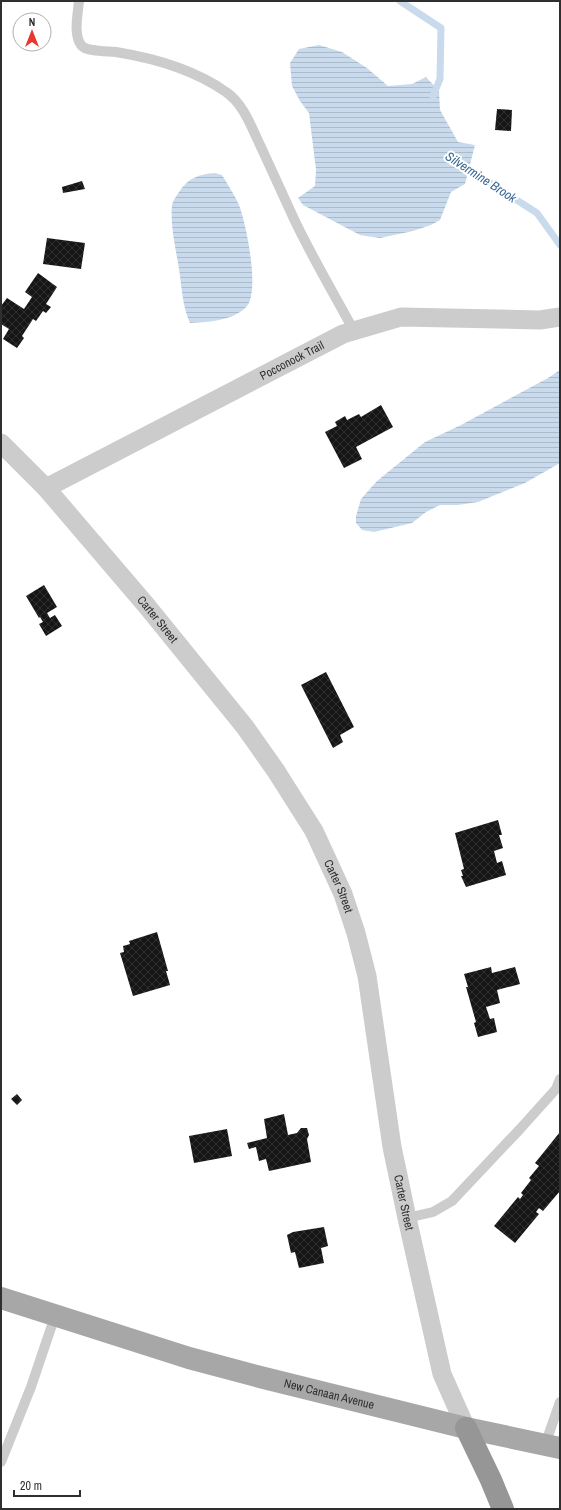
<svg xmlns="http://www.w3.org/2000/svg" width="561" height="1510" font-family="'Archivo Narrow',sans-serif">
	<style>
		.water { fill: url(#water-rules) }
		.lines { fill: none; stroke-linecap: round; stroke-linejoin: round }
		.stream { stroke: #c8daec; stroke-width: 7 }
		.building { fill: url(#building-cross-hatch) }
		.lane { stroke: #ccc; stroke-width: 10 }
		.street { stroke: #ccc; stroke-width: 19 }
		.primary { stroke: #a7a7a7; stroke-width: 22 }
		.highway { stroke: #969696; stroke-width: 22 }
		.labels { text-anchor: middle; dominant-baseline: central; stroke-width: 4; stroke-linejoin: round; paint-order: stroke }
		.street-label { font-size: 12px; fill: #2f2f2f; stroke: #fff }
		.water-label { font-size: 13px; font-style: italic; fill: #3b6793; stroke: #fff }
	</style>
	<defs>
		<pattern id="water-rules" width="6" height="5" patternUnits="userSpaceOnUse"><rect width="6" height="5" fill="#c8daec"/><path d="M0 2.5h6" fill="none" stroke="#acbbcb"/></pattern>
		<pattern id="building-cross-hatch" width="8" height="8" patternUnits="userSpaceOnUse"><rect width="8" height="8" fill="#161616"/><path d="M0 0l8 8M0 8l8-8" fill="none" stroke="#303030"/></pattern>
	</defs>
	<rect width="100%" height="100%" fill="#fff"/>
	<path class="water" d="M319,45L342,52L367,68L388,86L412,84L426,77L439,91L440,110L458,142L475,145L465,184L451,192L440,220L431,225L413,231L380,238L360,235L303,205L298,198L315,186L316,170L309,113L300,101L292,86L290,63L299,49Z
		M215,173L222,175C228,185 234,194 239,205C246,223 260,290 247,306C234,321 208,322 190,323C182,305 182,288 179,269C176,250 170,225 172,205C173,201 176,196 179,192C188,178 199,174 215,173Z
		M560,370V463L525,483L478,502L458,505H440L426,512L412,523L374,532L362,530L356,523V516L361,499L377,481L425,442L461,425L548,378Z"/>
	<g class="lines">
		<path class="stream" d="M400,1L441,28L440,79L433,96
			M462,165L537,213L560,245"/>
	</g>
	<path class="building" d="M497,109L512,110L511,131L495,130Z
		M82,181L85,189L63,193L62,187Z
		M47,238L85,243L81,269L43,264Z
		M38,273L57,287L46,304L51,307L46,313L43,311L36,321L33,319L22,336L24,338L17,348L3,339L9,329L1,324V306L7,298L24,309L32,297L25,292Z
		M381,405L393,427L356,447L362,459L344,468L325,432L337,426L335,422L345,416L347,420L359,414L361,417Z
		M44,585L57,607L47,613L50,618L55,615L62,626L46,636L39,624L43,622L40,617L39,618L26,596Z
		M326,672L354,727L340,735L343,742L333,748L301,685Z
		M498,820L502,835H499L503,848L494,851L497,863L502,861L506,875L466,887L461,876H463L461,870L464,869L455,833Z
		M157,932L168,971H166L170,985L133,996L120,953L124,952L123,946L130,944L129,941Z
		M491,967L492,973L515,967L520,984L497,990L500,1003L486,1007L490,1019L494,1018L497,1032L478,1037L474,1023L476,1022L466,987H468L464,974Z
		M17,1094L22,1100L17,1105L11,1099Z
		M284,1114L288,1135L297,1133L301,1128H307L309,1135L307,1139L311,1162L269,1171L266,1159L259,1161L256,1147L249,1149L247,1143L267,1138L264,1119Z
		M227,1129L232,1156L194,1163L189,1136Z
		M560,1132V1191L543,1211L539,1208L536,1212L539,1214L515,1243L494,1226L518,1197L520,1199L523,1195L521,1193L531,1180L529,1178L539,1166L535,1163Z
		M324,1227L328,1246L321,1248L324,1263L299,1268L295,1252L291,1253L287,1235L293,1232Z"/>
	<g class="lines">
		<path class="lane" d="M79,1C78,14 73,34 81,45C86,52 107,51 116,52C153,58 195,70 226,92C244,104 252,129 261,147C272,171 283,195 294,219C312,257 334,294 354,331
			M407,1218L433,1212L452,1201L520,1129L556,1089L560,1079
			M545,1445L560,1402
			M1,1462L31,1387L55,1316"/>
		<g class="street">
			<path id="s1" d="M1,443L46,488L146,605L245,727L276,771L314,831L343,894L356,933L367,976L392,1147L407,1218L442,1374L466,1428"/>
			<path id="s2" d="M46,488L343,334L401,317L540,320L560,317"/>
		</g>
		<path class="primary" id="s3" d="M1,1298L189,1358L260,1377L466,1428L560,1448"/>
		<path class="highway" d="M466,1428L491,1480L503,1509"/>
	</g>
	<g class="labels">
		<g class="street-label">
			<text stroke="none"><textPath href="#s2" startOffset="277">Pocconock Trail</textPath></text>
			<text stroke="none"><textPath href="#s1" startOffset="236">Carter Street</textPath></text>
			<text stroke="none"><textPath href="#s1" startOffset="560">Carter Street</textPath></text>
			<text stroke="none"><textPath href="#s1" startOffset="884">Carter Street</textPath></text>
			<text stroke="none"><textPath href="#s3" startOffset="342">New Canaan Avenue</textPath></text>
		</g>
		<g class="water-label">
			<text transform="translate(481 177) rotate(33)">Silvermine Brook</text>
		</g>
	</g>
	<rect width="561" height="1510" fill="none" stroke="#2f2f2f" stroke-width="4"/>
	<g transform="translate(32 32)"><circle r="19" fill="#ffffff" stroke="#acacac"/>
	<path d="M0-3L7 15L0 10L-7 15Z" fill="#e8372f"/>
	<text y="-6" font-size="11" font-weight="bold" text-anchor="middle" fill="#2f2f2f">N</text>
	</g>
	<path d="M14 1490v6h66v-6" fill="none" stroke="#2f2f2f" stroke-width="2"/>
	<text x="20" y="1490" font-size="12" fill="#2f2f2f" stroke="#ffffff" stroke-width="3" paint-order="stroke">20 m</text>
</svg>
